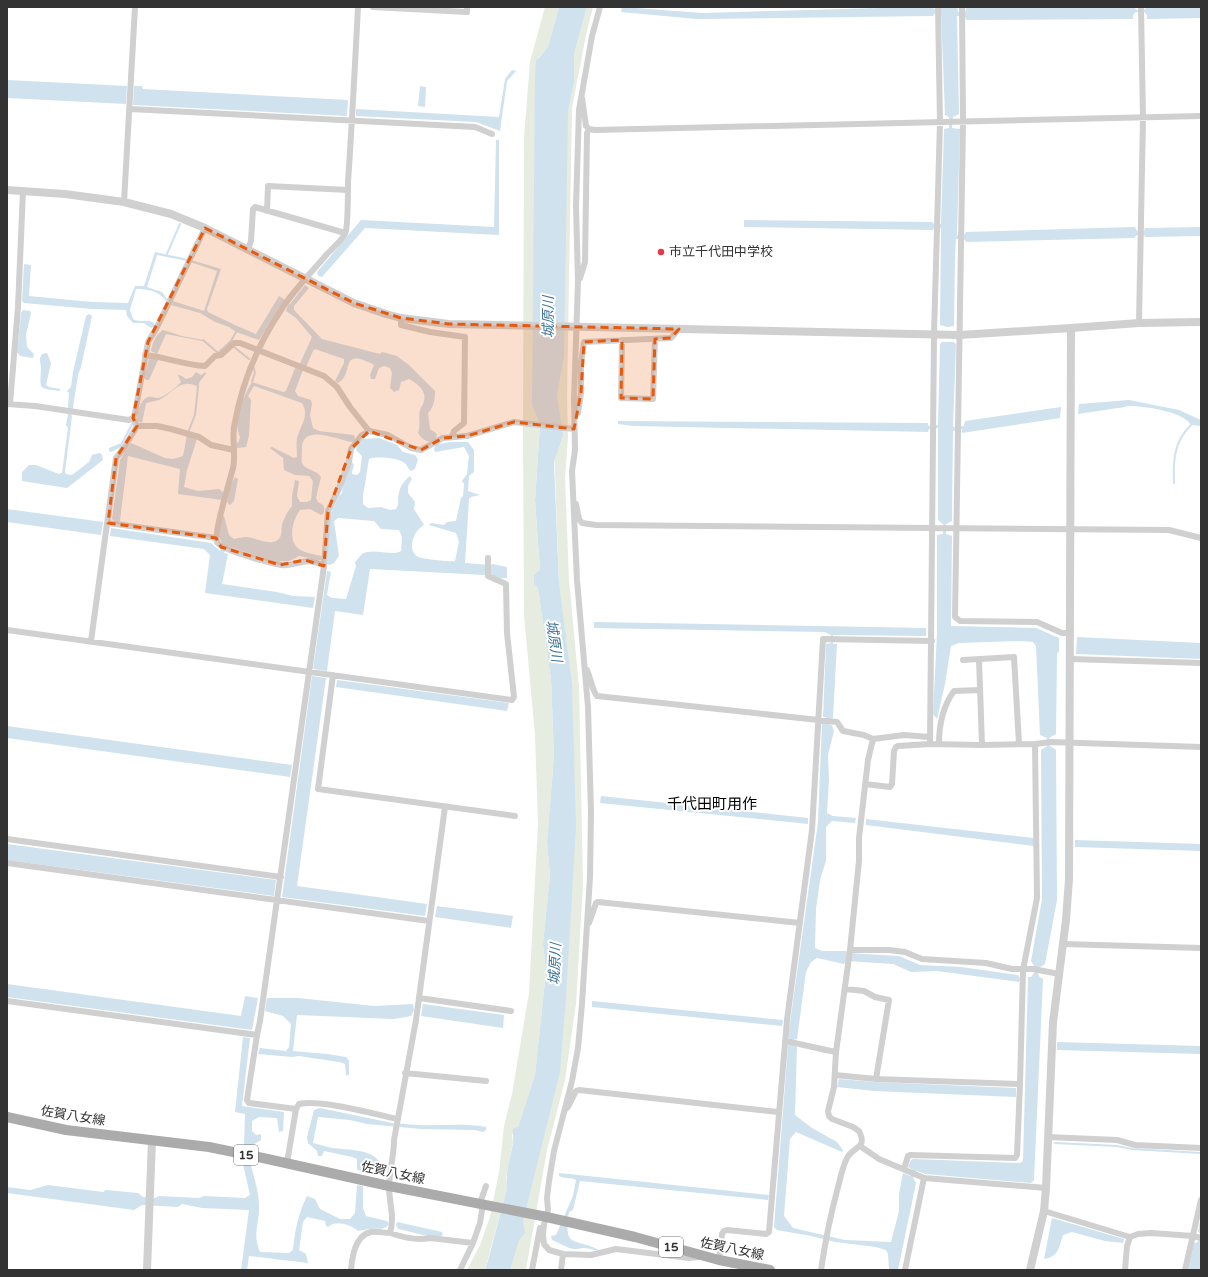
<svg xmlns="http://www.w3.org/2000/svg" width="1208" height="1277" font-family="'Varela Round','Noto Sans JP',sans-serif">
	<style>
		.green { fill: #e6ecdf }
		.water { fill: #cfe2ee }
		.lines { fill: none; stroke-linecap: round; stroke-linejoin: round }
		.stream { stroke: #cfe2ee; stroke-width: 2 }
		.minor { stroke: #d0d0d0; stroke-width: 6 }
		.tertiary { stroke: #d0d0d0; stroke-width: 8 }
		.primary { stroke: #ababab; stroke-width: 10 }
		.marked { fill: #e8590c; fill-opacity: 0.2; stroke: #e8590c; stroke-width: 3; stroke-dasharray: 8 5; stroke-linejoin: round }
		.poi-dot { fill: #e63946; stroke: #fff; stroke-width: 1.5 }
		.labels { text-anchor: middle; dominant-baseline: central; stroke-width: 4; stroke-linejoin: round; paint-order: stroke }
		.shield { fill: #fff; stroke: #707070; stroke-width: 1 }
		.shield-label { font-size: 12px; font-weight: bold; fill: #333 }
		.poi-label { font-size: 13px; fill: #333; stroke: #fff; text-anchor: start }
		.street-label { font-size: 13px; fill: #333; stroke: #fff }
		.water-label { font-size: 14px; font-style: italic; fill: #3f7597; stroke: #fff }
		.quarter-label { font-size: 15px; fill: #000; stroke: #fff }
	</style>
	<rect width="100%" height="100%" fill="#fff"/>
	<path class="green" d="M545,7H559L548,47L538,58L540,423L535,501L540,571L534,584L538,588L551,679L554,756L547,842L550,875L543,944L546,972L535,1075L518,1127L512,1135L513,1142L506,1177L507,1188L485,1270H467L480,1245L490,1217L499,1172L504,1126L512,1094L529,993L538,824L535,735L524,615L523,426L524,137L530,62Z
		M587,7H593L586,35L572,108L567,397L568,437L565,478L569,580L579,687L583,884L576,1004L565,1080L547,1150L527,1264L526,1270H505L518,1223L554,1074L557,609L559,584L552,388L568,112L574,82V54Z"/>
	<path class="water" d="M559,7H587L574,54V82L568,112L564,357L557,395L563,435L554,462L559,584L572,684L576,826L566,998L560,1072L523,1221L525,1233L519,1240L510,1270H485L489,1257L507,1188C505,1173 510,1159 513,1144C514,1139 512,1134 513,1129L518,1127L535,1075L546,972L543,944L550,875L547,842L554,756L551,679L538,588L534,584V575L540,570L535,501L540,424L532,405L535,77L536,61L548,47Z
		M622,7L702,13L916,7H933L934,9H941V7H957L958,12H965L967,7H1133L1137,10H1144L1147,7H1201V18L1147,19V15L1144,12H1136L1133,15V19L966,20L965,16H957L959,114L953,117L952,128L960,129L957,235H964L966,232L1135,227L1137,231H1144L1145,228L1201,227V236L1145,237L1144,235H1137L1134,238L966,242L964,239H956L955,257L954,326L948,327L940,325L941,228L934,227L933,230L744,227V220L932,222L934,224H941L944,129L949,128V117L945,115L941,12L935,13L933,16L697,19L621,12Z
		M512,70L516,71L507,81L500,131L476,122L356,116V109L499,117L505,79Z
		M7,80L127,86L126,104L7,98Z
		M134,86H142L143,89L348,100L347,116L133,105Z
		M420,86L426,87L425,107L418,106Z
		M496,140H499V235L365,228L322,277L318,276L317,272L361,220L494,227Z
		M155,252L188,259L221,269L207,309L208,312L237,326L256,334L279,296L284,299V301L281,306L279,307L259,340L236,332L229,327L215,322L200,313L171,305L173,301L204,311L217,271L187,261L157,255L147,287L162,292L167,299L166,301C159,291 148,289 136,289L130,310L133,319C140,323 148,319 154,323L155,326L151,328L144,323H133L127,316L126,310L92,309L24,303L22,301L24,264L31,265L29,296L92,302L128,303L135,286H144Z
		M305,285L309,288L294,306V310L322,339L380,354L382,352L397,356L409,365L435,391C435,399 434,407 428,413L430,429L437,434L436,439L439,444L450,442H468L474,450V472L469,476L468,491L480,495L471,497L469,499L465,563L490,565L493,564L507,567V578C499,580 493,573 485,575L370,569L363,615L335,611L327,671L313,669L327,571L331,572L327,595L332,598L346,599L356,566L355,562C357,560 360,556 362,554C374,547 392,557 401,551L402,537L399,530L381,529L374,521L338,518L334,521L339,556L334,563L330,565L327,564L330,514L339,496L342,493L343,483L351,463L352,462L354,465L352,472V474L357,475L360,472L362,456L356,450L357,445L362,439L379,438L397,445L403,452L415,455L418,459L415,469L411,471C407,468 407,464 403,462C397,458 376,456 369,459L363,496V504L368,508L381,507L390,510L396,509C400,503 397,499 399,493C400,486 405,480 410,476L412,479L408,486V493L415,502L414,509L424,525C414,530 406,550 418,557C423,559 449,562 455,561L459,542L456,533L429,525L431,523L444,525L447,522L456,521L461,498L463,496L464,484L462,481L467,474L469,456L464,447L435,452L434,449L435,446L432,442C426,442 421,438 418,433C421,425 418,417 420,410C421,407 424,404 424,401C427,391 417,383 409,379L401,382L399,390L394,392L390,388L392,373L390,368L384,366L379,368L375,379H371L370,375L374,365C338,346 355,374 338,383L335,381L344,363V359L315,349L313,351L306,367L303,370L295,391L298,396L311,400L312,404L310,415L313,428L319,431L354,435L355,438L354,441L351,442C335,439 301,423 302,450C302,454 301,459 302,463C306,471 316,469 321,477L316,498L318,502C324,505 326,507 323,514L321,515L310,509L300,510C293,519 287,540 299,549C304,553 314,554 321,556L322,558L321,560H318L299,556C295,558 291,561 287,561C272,563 242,551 228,546L224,553L228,554L222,584L277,592L293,596L315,597L313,608L205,593L210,555L204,549L110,536L111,528L211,543L220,551L223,545L219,537L222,516H224L229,535L234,539C238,538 242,537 246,537C256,537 275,550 281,535C282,532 281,528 282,525C284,518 287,512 292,506V496L295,480L299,481L297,496L300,502H307L311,500L313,481L309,476L295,475L284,470L283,458L270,448L272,447L294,458L297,457C297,451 296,444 297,438C300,426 310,416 302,403L254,386L248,396L251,400L249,435L246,447L237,448L236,444L239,441L240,437C232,421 243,397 252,382L283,392L286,391L295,368H298L312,337L296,318L286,311L288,305L290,304Z
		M23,310L30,311L31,313L26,335L27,347L34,354L33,358L20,356L17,352L21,313Z
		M89,314L92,316L81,367L78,375L73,408L71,414L72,416L65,472L66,474L72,475L89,462L92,455L100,453L102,455L103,460L67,488L22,481V472L29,465H36L59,474L62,473L68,428L66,425L69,409L68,407L69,393L67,391L71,387L73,372L86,316Z
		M163,330L182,336L203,340L202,341L166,334L157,354L151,351C152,343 156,334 163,330Z
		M942,342H953L956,344L953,427L964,426L965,421L1061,407L1060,418L962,433V429L953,431L952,521L946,524V534L952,536L951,626L1036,628L1059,638V651L1057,654L1056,734L1049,738L1050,746L1056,750L1057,900L1045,964L1039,968C1038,973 1037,976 1043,979L1034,1180L1031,1183L926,1174L916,1171L913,1178L916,1183L898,1270H889L888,1254L886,1250L876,1247L835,1242L811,1236L777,1230L774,1227L788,1046L790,1044V1039L788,1037L818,822L822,723H826V717H823L826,644L831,643V635L825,632L594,628V622L926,628V636L833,635V644H837L833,718H829V724L832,725L834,731L828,755L829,780L827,813L833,816L856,818L855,823L832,821L826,827V861L820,880L816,909L815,948L822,951H846L848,953L899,956L920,965L961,967L1018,975L1020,979L1019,982L937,971L911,972L893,964L847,961L844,964L817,958L811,962L806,972L797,1039L793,1040L797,1045L795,1115L812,1128L837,1142L843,1150L842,1152L796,1132L790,1139L784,1216L793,1228L845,1240L891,1242L899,1211V1194L903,1173L910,1176L913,1170L908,1167L911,1160L913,1159L1020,1163L1023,1161L1028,980V977H1031L1034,973L1035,967L1031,961L1042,899L1041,750L1047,746V738L1040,735L1036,646L1033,642L1021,641L959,643L951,646L945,684L937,719L933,714L937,632V535L943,534V524L938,520V428L929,429L928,432L633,426L618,424V421L928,423V426L938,425L940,344Z
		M47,353L51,363L46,385L49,387L60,389V391C38,388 40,390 41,369C41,362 38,360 42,354Z
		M153,358L158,360L149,380H146L144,378L149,359Z
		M196,372L201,375L205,372L206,374L200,381L198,387C181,377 173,393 159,400C155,401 150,402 146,403L142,423L137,421L133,425L122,445L127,448L131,443L165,458L173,459L183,456L187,435L197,439L187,470L184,487L198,491L219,489L224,493L222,500L178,494L180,469L128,456L120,521L116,522L112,519L120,460L125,451L121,447L111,452L109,451V448L121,443L132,422L137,419C138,411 140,400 148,397C151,396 155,398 158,398C164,397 177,387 181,382L178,375H180L186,379L192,377Z
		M1129,400L1179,410L1201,420V426L1191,425C1185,412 1144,406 1130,406C1126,406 1122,408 1118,408C1105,410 1091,412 1078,414L1079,404Z
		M235,477L238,479L234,501L230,505L227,502L230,486Z
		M7,509L103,522L101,535L7,522Z
		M1077,637L1201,643V659L1076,654Z
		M312,676L326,678L297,886L427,904L425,916L282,897Z
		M337,680L509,703L507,711L336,687Z
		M7,726L292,765L290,777L7,738Z
		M601,796L808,818V824L600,803Z
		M866,819L1034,838V846L866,825Z
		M1075,840L1201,844V851L1075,847Z
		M7,844L276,880L274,896L7,860Z
		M437,906L513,916L511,928L435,917Z
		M7,984L241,1016L245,996L258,998L252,1030L7,997Z
		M267,998H298L374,1006L413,1004L414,1010L411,1016L394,1019L297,1015L293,1051L327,1054L346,1057L349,1061V1074L346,1076L345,1064L339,1062L299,1056L292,1057L258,1054L260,1048L286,1051L289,1047L291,1024L283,1016L265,1011Z
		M592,1001L783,1020L782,1026L592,1007Z
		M423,1004L504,1015L503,1028L421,1016Z
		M243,1037L250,1038L242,1106L284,1112L283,1131L279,1132L277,1118L259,1117L252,1121V1131L256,1135L261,1134V1140L251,1146L244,1145L245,1114L235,1112Z
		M1057,1042L1201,1046V1054L1057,1050Z
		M839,1079L875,1082L1016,1088V1097L874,1091L837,1087Z
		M320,1108L397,1124C404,1123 411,1125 419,1125C441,1126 463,1123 486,1127V1130L483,1132L475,1130L421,1129L367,1124L350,1120L318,1117L313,1143C318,1144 323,1146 328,1147C345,1151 369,1147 380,1162L375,1163L366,1162L363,1171L357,1170V1159L352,1157L324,1151L322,1156H318L317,1151L308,1143L307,1137L314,1110Z
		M244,1161L250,1162C254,1178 260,1194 259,1211C258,1228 253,1235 260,1252L289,1253L293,1250C295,1231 298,1214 307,1196L315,1199L320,1209L340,1219H350L355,1213L357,1185L363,1186V1208L366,1216L387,1221L389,1224C384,1231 378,1228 371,1229C367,1229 362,1230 358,1231C350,1224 335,1220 328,1227L326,1226L325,1221L307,1217L303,1222L299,1250L306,1254L308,1263L249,1256L247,1270H241L249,1210L202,1208L182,1204L178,1207L142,1205L134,1210L7,1193V1187L30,1190L48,1185L103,1192L106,1190L138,1193L143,1197L155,1198L159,1196L199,1198L204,1196L245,1198L250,1195L243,1164Z
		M559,1173L769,1195L768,1200L580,1181L573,1210L569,1212C563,1250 575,1237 599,1250C594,1251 589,1248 583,1248C576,1249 574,1250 567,1247C561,1245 558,1242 552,1240L551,1236L556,1235L573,1196L576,1180C570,1177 565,1179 559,1176Z
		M1201,1217V1270H1188L1194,1243L1198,1242L1200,1234L1198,1231Z
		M1052,1218L1124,1239L1123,1243L1105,1241L1072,1232L1063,1235C1059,1247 1059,1257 1044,1259Z
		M397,1222L442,1232L443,1235C433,1240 410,1231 398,1229L396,1225Z"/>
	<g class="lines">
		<path class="stream" d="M167,254L180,224
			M203,340L218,353L231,341L236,332
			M234,347L249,359
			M252,382C253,376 257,373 253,367
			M189,430L195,415L198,387
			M1174,483C1173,461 1174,441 1191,425
			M1055,1143L1117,1146L1132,1149L1201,1153"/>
		<path class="minor" d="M373,7L467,12V7
			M600,7L592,36L579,110L576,206L578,281L574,400L575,450L572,471L577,580L588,707L591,811L590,877L582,1004L578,1048L572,1081L554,1151L549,1181L547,1198L548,1210L544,1224L543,1235L544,1244L549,1250L563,1254L591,1255L616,1249L689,1258L699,1257
			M962,7L963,121L955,617L960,621L1037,622L1062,633H1070
			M582,98L586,126L589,129L595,130L1201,116
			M130,109L475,127L492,134
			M124,202L135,7
			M267,211L268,186L348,190
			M248,249L251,241L253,209L255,207L345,233
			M580,278L585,262L587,133L589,129
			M401,318V325L430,332L465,337L464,423L454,431L452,437
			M1139,323L1143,118L1141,7
			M622,340L621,398L653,399L655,339
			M145,355C166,357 184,365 205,366L215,356L221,355L234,343H240L324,376L337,387L350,407L369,431L388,435L411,448L421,450L443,438L467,436L514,422L574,429
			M7,404L35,406L129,420L133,418L137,426H157L171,429L199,437L211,445L234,450
			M10,404L18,307L23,191
			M578,413L581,393V364L584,342L671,338L679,329
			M133,418L135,413L148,342L157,327L205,228
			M369,431L361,436L351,449L349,462L338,491L328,511L324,566L260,1021L257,1035L247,1100L249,1103L296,1109L299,1104C319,1099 375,1114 397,1119
			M576,504L579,519L582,523L596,525L1169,530L1201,538
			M108,523L216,538
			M324,566C303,555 299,567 281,565C270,563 220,550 217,542C213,535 230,480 233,468C236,455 232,441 234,427C241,385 257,346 281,310C294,290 311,273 327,254C332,249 342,240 345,234C348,228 348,191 348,182C352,124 355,65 358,7
			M7,630L512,700L514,697L507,633L506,584L488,576V558
			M91,641L116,458L125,446L137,426
			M979,659L982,745
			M1070,659L1201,663
			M963,660L1014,657L1019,744
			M587,670C590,676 593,693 597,696L837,722L843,731L864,735L873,739L904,735L929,737
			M333,675L318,789L515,816
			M930,744L934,334L940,122L938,7
			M939,744C939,726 943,706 954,691L980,690
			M865,784L890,787L892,784L894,751L896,747L898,746L930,744L982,745L1035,744L1051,742L1201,747
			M7,839L281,877
			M7,863L429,921
			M589,923L596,903L598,902L800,923
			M1063,944L1201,948
			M850,950H889L905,952L922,959L986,963L1012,969H1033L1059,974
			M845,989L864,991L875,997L889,1000L876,1079
			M419,998L511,1011
			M7,1001L257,1035
			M785,1041C802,1044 819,1049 836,1052
			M405,1073L486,1081
			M835,1075L876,1079L1020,1084L1023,970L1037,898L1035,744
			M566,1109L568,1107L576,1091L579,1090L778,1112
			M1048,1137L1117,1140L1135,1145L1201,1148
			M860,1146L879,1159L924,1178L1046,1188
			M287,1163L296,1109
			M904,1169L908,1156L910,1155L1015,1158L1017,1155L1020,1084
			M1044,1211L1130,1237L1138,1234L1151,1233L1193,1236L1201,1238
			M390,1233C402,1237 418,1241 430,1238L473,1243
			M719,1260L722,1234L724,1231L727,1230L766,1234L769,1232L787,1020L812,830L823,639L932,641
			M351,1270C352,1257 355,1235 371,1232C377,1231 384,1233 390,1233C395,1217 389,1202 389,1186C389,1171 394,1157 394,1140L416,1020L445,807
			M460,1270L473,1243L480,1223L482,1210L480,1203L486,1186
			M532,1270L540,1228
			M561,1270L563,1254
			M821,1270C825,1243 830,1217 837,1191C840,1180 842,1168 847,1158C853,1146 868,1149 859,1131L853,1127L832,1119L829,1116L828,1111L834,1087L836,1052L850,950L859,861V838L868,760L873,739
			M905,1270L924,1178
			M1125,1270L1127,1246L1130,1237
			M1185,1270L1201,1200"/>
		<path class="tertiary" d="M7,190L65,194L124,202L171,214L205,228L354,303L386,314L401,318L449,324L960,335L1071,328L1139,323L1201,322
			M147,1270L152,1140
			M1030,1270L1044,1211L1046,1188L1053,1022L1066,920L1069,879L1071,328"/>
		<path class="primary" d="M7,1117L66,1130L209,1147L263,1158L389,1186L542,1216L635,1237L719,1260L770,1270"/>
	</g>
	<path class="marked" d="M205,228L354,303L401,318L449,324L679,329L671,338L655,339L653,399L621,398L622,340L584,342L581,393L574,429L514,422L467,436L443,438L421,450L369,431L351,449L328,511L324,566L305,560L280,565L221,547L216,538L108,523L116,458L137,426L133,418L148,342Z"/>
	<circle class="poi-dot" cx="661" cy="252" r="4"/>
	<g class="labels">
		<g class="shield">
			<rect x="234" y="1145" width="24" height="20" rx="3"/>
			<rect x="659" y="1237" width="24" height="20" rx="3"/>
		</g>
		<g class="shield-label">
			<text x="246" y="1155">15</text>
			<text x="671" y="1247">15</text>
		</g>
		<g class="poi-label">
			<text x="669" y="252">市立千代田中学校</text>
		</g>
		<g class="street-label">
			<text transform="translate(73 1116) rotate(9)">佐賀八女線</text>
			<text transform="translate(393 1173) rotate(12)">佐賀八女線</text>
			<text transform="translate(732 1249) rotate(12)">佐賀八女線</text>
		</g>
		<g class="water-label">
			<text transform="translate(548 317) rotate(-90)">城原川</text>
			<text transform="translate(554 641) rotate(82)">城原川</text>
			<text transform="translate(555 964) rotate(-87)">城原川</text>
		</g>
		<g class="quarter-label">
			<text x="712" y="804">千代田町用作</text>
		</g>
	</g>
	<rect width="1208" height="1277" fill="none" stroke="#333333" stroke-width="16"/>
</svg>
